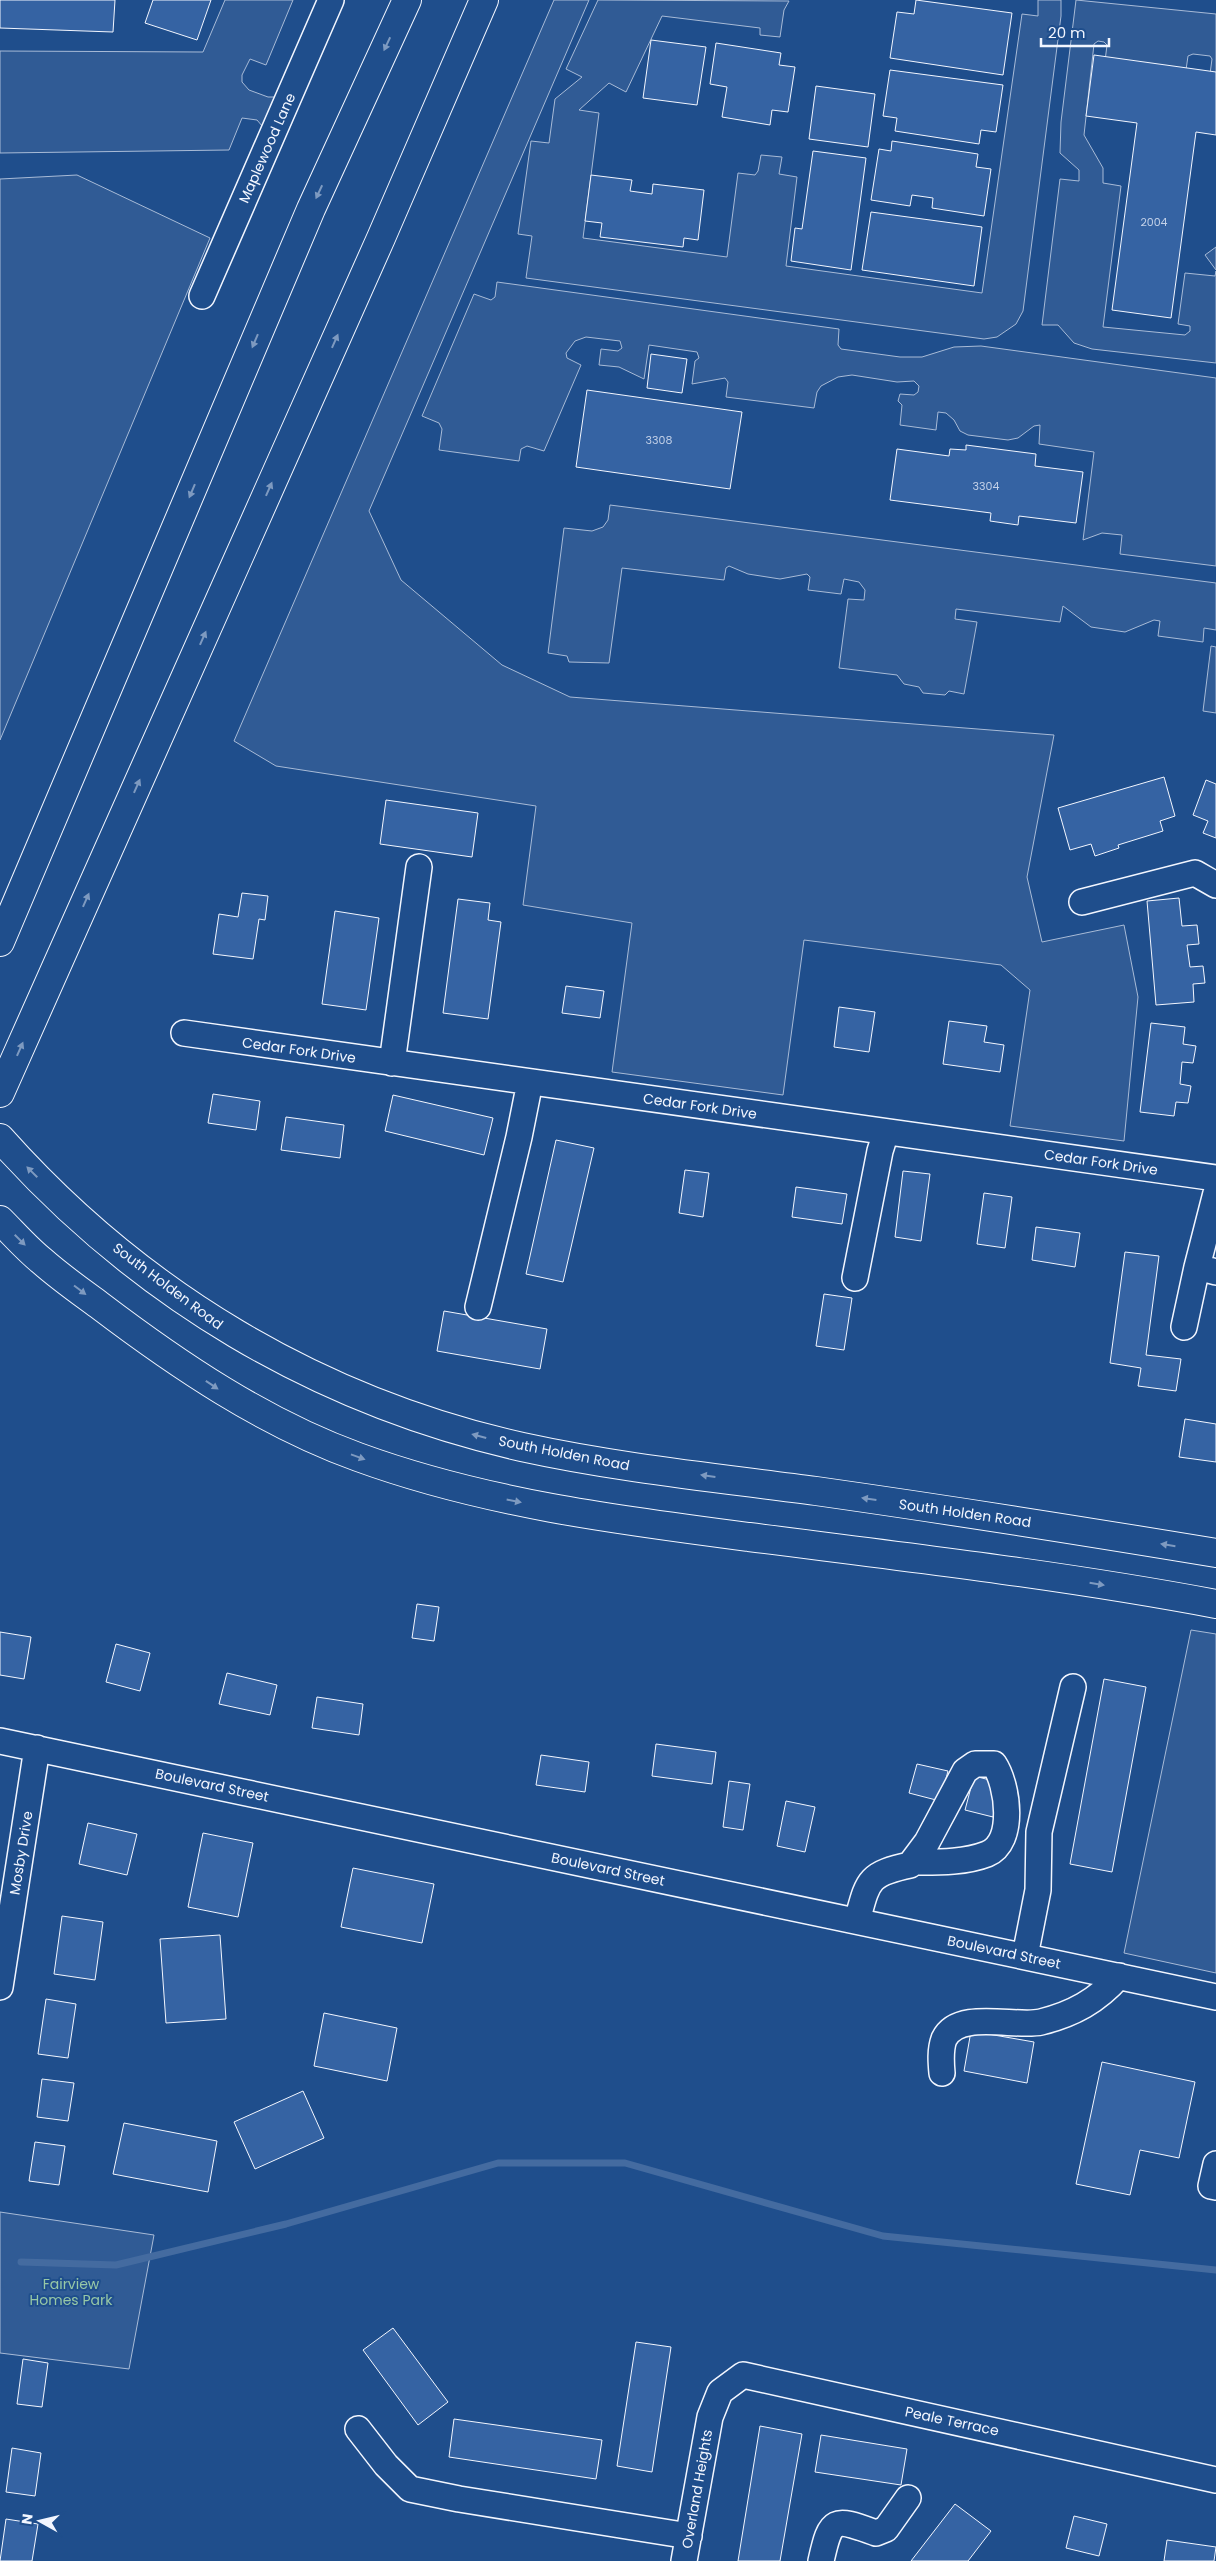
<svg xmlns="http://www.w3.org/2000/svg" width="1216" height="2561" font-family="Poppins,sans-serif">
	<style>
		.built { fill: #305b95; stroke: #a8bbd7 }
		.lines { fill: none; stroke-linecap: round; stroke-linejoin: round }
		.stream { stroke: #446ba0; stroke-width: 7 }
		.building { fill: #3563a3; stroke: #f2f6ff }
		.minor-casing { stroke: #f2f6ff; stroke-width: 28 }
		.major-casing { stroke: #f2f6ff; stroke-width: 30 }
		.highway-casing { stroke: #f2f6ff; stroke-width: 30 }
		.minor { stroke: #1f4e8c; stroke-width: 25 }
		.major { stroke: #1f4e8c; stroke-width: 28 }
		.highway { stroke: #1f4e8c; stroke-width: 28 }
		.oneway { fill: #7e9ac0 }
		.labels { text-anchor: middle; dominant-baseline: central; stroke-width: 4; stroke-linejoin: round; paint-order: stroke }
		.number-label { font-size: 11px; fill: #c3d1e8 }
		.street-label { font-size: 14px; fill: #f2f6ff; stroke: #1f4e8c }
		.park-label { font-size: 14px; fill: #97c8a6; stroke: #1f4e8c }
	</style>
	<rect width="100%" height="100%" fill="#1f4e8c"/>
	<path class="built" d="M225,0H293L266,65L250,59L242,75V82L249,90L268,97H277L263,127L257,120L242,118L229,150L0,153V51L203,52Z
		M554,0H589L369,511L401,580L502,665L570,697L1054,735L1027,877L1042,942L1124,925L1138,997L1124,1141L1010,1126L1030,990L1001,965L804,940L783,1095L612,1072L632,923L523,905L536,806L276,766L234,741Z
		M598,0L789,1L784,10L780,37L760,35V28L662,16L626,92L609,83L579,110L599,113L583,238L727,257L738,173L755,175L758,171L761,155L782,157L779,174L797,177L786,266L982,293L1022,14L1038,16V0H1061V16L1023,311L1016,324L997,337L984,339L526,278L532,236L518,234L531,141L549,143L555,99L582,77L566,69Z
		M1076,0L1216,14V75L1210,74L1212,59L1210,56L1193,54L1188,56L1186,70L1105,61L1107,45L1104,42L1098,41L1094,44L1084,135L1103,168V183L1121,186L1103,327L1185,335L1190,331V326L1178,324L1185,273L1215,276L1216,271V363L1092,349L1074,343L1058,325H1042L1060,179L1079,181V170L1060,153L1061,122Z
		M77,175L210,238L0,740V179Z
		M1216,247V270L1205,255Z
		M497,282L839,329L838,345L841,349L900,357H922L954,347L981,346L1216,378V566L1120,554L1122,535L1102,533L1083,540L1094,452L1039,444L1040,425L1034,426L1018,438L1008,440L968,435L960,431L954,420L946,413L938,412L936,430L900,425L902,405L898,401L900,394L914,395L918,392L919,386L914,381L897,382L852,375L838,377L821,386L817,392L814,408L726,397L728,382L725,378L692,384L695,361L699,358L697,352L649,345L644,379L619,367L599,365L601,349L618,351L622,348L620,341L586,337L575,341L566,353L567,358L581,365L544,451L527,446L521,449L519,461L439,450L442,429L439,423L422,416L474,294L491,300L495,297Z
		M610,505L1216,583V630L1204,628L1203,642L1158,636L1160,621L1154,620L1125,632L1091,627L1063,606L1060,622L956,609L955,619L977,622L964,694L949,691L945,695L923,693L919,687L904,684L897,675L839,668L848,599L864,600L865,590L859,582L844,579L841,594L808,590L810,577L807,574L780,579L748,574L729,566L726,568L724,580L622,568L609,663L569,662L567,656L548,653L564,528L592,531L603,527L608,520Z
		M1211,646L1216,647V713L1203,711Z
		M1191,1630L1216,1634V1973L1124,1953Z
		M0,2212L154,2235L129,2369L0,2353Z"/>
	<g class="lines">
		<path class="stream" d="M21,2262L116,2265L286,2224L498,2163H625L883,2236L1216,2270"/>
	</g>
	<path class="building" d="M0,0H115L113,32L0,28Z
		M153,0H211L197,40L145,23Z
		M916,0L1012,13L1003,75L890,58L897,12L914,14Z
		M651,40L706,47L697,105L643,98Z
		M716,43L781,53L779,65L795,67L788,112L772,110L770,125L722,117L727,87L710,84Z
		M1094,55L1216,72V135L1196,132L1171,318L1112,310L1137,123L1086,116Z
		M890,70L1003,85L996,132L981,130L979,144L895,131L897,118L883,116Z
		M816,86L875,94L868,147L809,139Z
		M892,141L978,154L976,167L991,169L984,216L932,208L933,198L912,195L910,206L871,200L879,149L891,151Z
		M813,151L866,158L851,270L791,261L795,228L802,229Z
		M591,175L632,180L630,191L652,194L653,184L704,190L698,240L684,238L683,247L600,237L602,223L585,221Z
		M871,212L982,227L974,286L862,270Z
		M651,354L687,359L682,393L647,388Z
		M587,390L742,412L730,489L576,467Z
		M966,445L1036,454L1035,466L1083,472L1076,523L1019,516L1018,525L990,521L991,513L890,500L897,449L949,456L950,449L966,450Z
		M1164,777L1175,816L1160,821L1163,831L1118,845L1119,848L1095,856L1091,844L1070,850L1058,808Z
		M1206,780L1216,784V838L1203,833L1208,821L1193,815Z
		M386,800L478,813L472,857L380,844Z
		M242,893L268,896L265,920L259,919L253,959L213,954L219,914L238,917Z
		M1179,898L1182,926L1197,925L1199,944L1187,945L1190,967L1203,966L1205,983L1193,984L1194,1002L1156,1005L1147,901Z
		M458,899L490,903L488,920L501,922L488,1019L443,1013Z
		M335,911L379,918L366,1010L322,1004Z
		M566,986L604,991L600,1018L562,1013Z
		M839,1007L875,1012L869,1052L834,1047Z
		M949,1021L987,1026L984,1042L1004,1045L1000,1072L943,1064Z
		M1151,1023L1185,1027L1183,1044L1196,1046L1193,1063L1182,1062L1180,1084L1191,1086L1188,1103L1176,1102L1174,1116L1140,1112Z
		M213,1094L260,1101L256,1130L208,1123Z
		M393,1095L493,1118L484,1155L385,1131Z
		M286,1117L344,1125L340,1158L281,1150Z
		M556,1140L594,1148L563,1282L526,1274Z
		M685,1170L709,1173L703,1217L679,1213Z
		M903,1171L930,1174L921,1241L895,1237Z
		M796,1187L847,1194L842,1224L792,1217Z
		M984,1193L1012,1197L1005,1248L977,1244Z
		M1036,1227L1080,1233L1075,1267L1032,1260Z
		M1125,1252L1159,1256L1146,1355L1181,1359L1176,1391L1138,1386L1141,1368L1110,1363Z
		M824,1294L852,1298L844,1350L816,1346Z
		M444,1311L547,1329L540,1369L437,1351Z
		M1185,1419L1216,1424V1462L1179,1457Z
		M417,1604L439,1607L434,1641L412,1638Z
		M0,1632L31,1637L24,1679L0,1675Z
		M116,1644L150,1653L140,1691L106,1682Z
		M227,1673L277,1685L270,1715L219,1704Z
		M1104,1679L1146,1687L1112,1872L1070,1864Z
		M317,1697L363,1704L359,1735L312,1728Z
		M656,1744L716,1752L712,1784L652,1776Z
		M541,1755L589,1762L585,1792L536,1785Z
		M917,1764L948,1771L940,1801L909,1793Z
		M974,1776L1002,1783L993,1817L965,1810Z
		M729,1781L750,1784L743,1830L723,1827Z
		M786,1801L815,1807L805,1852L777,1846Z
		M88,1823L137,1834L127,1875L79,1864Z
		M203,1833L253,1843L238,1917L188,1907Z
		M353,1868L434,1884L422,1943L341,1927Z
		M62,1916L103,1922L95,1980L54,1974Z
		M220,1935L226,2019L166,2023L160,1939Z
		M46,1999L76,2004L68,2058L38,2054Z
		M324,2013L397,2028L387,2081L314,2066Z
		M971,2031L1034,2042L1027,2083L964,2071Z
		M1102,2062L1195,2082L1179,2158L1140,2150L1130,2195L1076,2184Z
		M42,2079L74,2083L68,2121L37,2117Z
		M303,2091L324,2138L255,2169L234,2122Z
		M124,2123L217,2141L208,2192L113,2174Z
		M35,2142L65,2146L59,2185L29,2181Z
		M393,2328L448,2402L418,2425L363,2350Z
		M636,2342L671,2347L652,2472L617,2466Z
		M23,2359L48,2363L42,2407L17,2404Z
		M454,2419L602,2440L596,2479L449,2457Z
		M760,2426L802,2434L780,2561H738Z
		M821,2435L907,2449L901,2485L815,2472Z
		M12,2448L41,2453L35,2496L6,2492Z
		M955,2504L991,2531L968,2561H911Z
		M1074,2516L1107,2524L1099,2556L1066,2548Z
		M6,2519L38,2524L32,2561H0Z
		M1167,2540L1216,2547L1214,2561H1164Z"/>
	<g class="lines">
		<g class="minor-casing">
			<path id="minor" d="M202,296L331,0
				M1082,902L1195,873L1216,885
				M184,1033L1216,1178
				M392,1063L419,867
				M1216,1193L1197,1267L1216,1272
				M855,1278L880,1151L886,1132
				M478,1307L519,1137L530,1082
				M1184,1327L1197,1267
				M0,1741L1216,1997
				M857,1921C868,1881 867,1874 910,1865L912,1862L927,1842L965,1771L975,1764H994C1008,1785 1016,1842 987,1854C964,1863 936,1862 912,1862
				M1025,1956L1038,1890L1039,1832L1073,1687
				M0,1987L37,1748
				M942,2073C941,2062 940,2050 944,2039C958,2009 1016,2028 1041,2022C1073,2014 1097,2001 1119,1976
				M1216,2164L1211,2186L1216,2187
				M358,2429L386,2465L410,2489L459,2499L689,2536
				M684,2561L710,2417L720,2392L743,2375L1216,2480
				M821,2561C831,2516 834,2518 876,2533L886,2529L908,2498"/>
		</g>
		<g class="major-casing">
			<path id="major" d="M0,1138C139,1294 317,1401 522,1447C618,1468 718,1478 816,1491C950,1510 1083,1531 1216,1553
				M0,1220C14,1234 27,1249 42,1261C60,1277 80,1291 99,1305C178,1365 264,1423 358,1457C484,1503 617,1520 749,1537C905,1557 1062,1575 1216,1604"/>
		</g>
		<g class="highway-casing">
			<path id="highway" d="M0,942L311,209L407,0
				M0,1093L381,238L484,0"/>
		</g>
		<use href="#minor" class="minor"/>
		<use href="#major" class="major"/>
		<use href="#highway" class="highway"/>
	</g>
	<defs><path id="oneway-solid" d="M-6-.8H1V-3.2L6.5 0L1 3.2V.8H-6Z" transform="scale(1.25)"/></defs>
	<g class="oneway">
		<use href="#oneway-solid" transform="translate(387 44) rotate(115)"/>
		<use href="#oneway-solid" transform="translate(319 192) rotate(115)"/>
		<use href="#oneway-solid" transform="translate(255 341) rotate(113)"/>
		<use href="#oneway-solid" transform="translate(335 341) rotate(-66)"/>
		<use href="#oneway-solid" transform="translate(269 489) rotate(-66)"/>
		<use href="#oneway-solid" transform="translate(192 491) rotate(113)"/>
		<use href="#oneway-solid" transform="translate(203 638) rotate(-66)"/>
		<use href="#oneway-solid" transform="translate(137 786) rotate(-66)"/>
		<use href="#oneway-solid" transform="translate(86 900) rotate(-66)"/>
		<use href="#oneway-solid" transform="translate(20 1049) rotate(-66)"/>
		<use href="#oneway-solid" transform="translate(32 1172) rotate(-135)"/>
		<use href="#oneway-solid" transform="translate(20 1240) rotate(45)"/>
		<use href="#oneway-solid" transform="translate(80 1290) rotate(37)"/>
		<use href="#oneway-solid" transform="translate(212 1385) rotate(34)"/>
		<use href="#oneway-solid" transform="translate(479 1436) rotate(-165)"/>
		<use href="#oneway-solid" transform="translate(358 1457) rotate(20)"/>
		<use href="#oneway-solid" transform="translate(708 1476) rotate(-172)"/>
		<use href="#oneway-solid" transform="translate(869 1499) rotate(-172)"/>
		<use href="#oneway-solid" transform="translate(514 1501) rotate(11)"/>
		<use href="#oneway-solid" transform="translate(1168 1545) rotate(-171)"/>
		<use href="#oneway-solid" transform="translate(1097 1584) rotate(9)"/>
	</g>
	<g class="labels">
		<g class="number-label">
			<text x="1154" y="222">2004</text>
			<text x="659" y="440">3308</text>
			<text x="986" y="486">3304</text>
		</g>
		<g class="street-label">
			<text transform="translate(267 148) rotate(-66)">Maplewood Lane</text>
			<text transform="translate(299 1050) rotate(8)">Cedar Fork Drive</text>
			<text transform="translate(700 1106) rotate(8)">Cedar Fork Drive</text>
			<text transform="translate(1101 1162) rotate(8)">Cedar Fork Drive</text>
			<text transform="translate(168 1286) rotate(37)">South Holden Road</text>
			<text transform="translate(564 1453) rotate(11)">South Holden Road</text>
			<text transform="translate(965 1513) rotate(8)">South Holden Road</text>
			<text transform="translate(212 1785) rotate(12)">Boulevard Street</text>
			<text transform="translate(21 1853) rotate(-81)">Mosby Drive</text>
			<text transform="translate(608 1869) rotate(12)">Boulevard Street</text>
			<text transform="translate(1004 1952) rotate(12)">Boulevard Street</text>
			<text transform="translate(952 2421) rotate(12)">Peale Terrace</text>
			<text transform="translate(697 2489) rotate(-80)">Overland Heights</text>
		</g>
		<g class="park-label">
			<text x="71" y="2284">Fairview<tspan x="71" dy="16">Homes Park</tspan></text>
		</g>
	</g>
	<g transform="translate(40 2521) rotate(278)" stroke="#1f4e8c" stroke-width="4" paint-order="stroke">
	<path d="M0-4L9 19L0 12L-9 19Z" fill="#f2f6ff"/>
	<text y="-8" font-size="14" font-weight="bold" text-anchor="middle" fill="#f2f6ff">N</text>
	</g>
	<path d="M1041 38v8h68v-8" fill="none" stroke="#f2f6ff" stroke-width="2.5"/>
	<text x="1048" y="38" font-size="15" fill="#f2f6ff" stroke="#1f4e8c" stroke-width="4" paint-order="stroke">20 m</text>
</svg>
